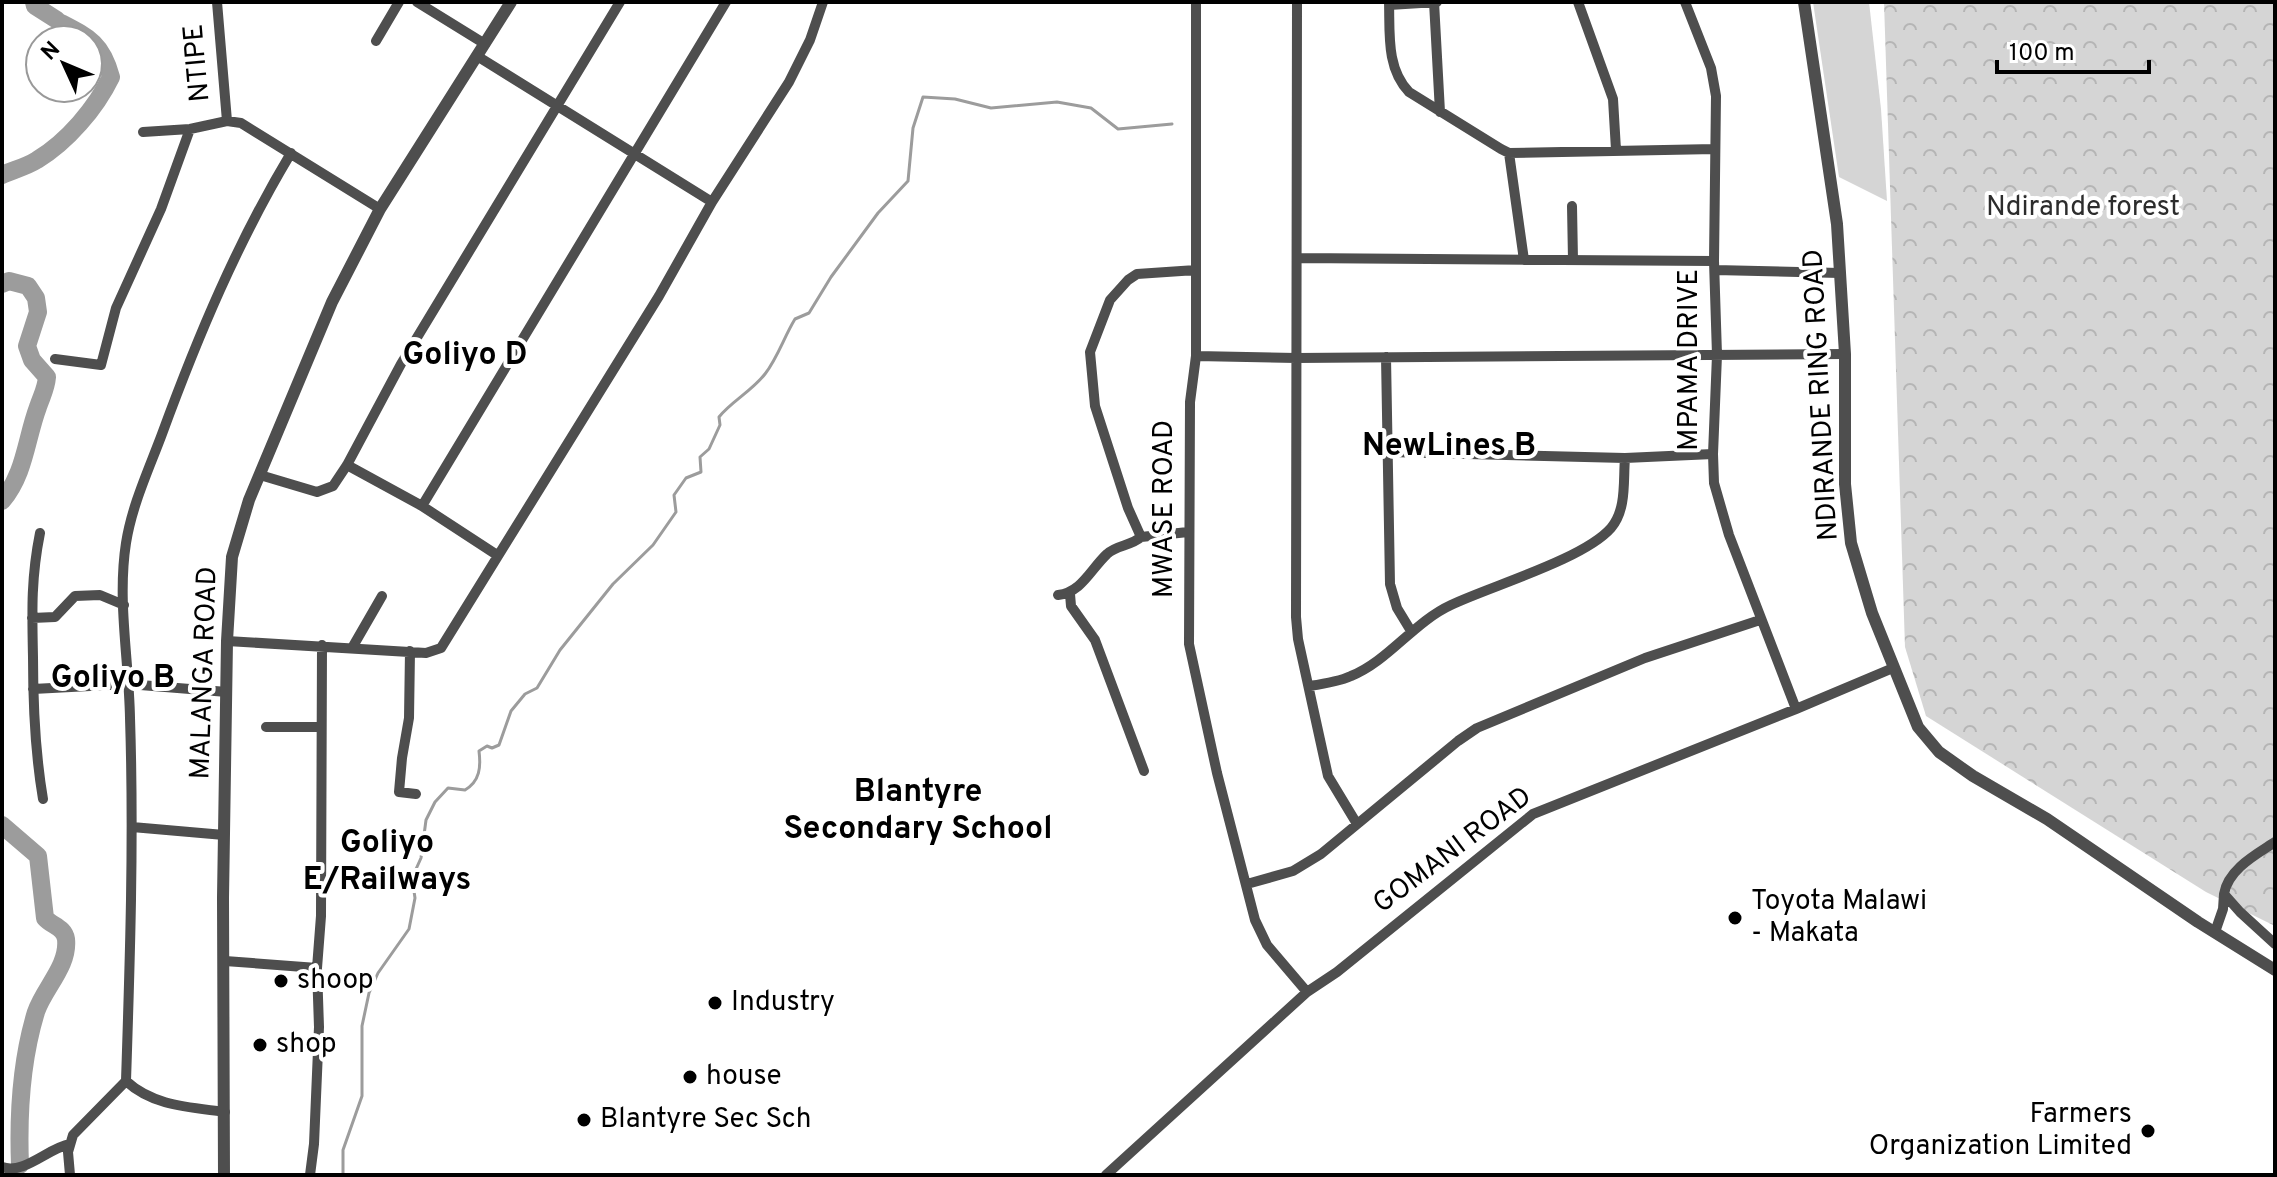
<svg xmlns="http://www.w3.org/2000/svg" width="2277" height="1177" font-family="Overpass,sans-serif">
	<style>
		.green { fill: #d5d5d5 }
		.forest { fill: url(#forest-crowns) }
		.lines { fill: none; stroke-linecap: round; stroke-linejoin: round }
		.stream { stroke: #9c9c9c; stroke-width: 3 }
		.river { stroke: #9c9c9c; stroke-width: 18 }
		.minor { stroke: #4e4e4e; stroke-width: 10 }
		.tertiary { stroke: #4e4e4e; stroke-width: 12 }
		.poi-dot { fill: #000; stroke: #fff; stroke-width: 3 }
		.labels { text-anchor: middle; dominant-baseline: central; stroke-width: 8; stroke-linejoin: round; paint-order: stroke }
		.street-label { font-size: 28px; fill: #000; stroke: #fff }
		.park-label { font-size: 28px; fill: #2c2c2c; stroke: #fff }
		.poi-label { font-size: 28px; fill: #000; stroke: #fff; text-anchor: start }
		.quarter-label { font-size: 32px; font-weight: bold; fill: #000; stroke: #fff }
	</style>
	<defs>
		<pattern id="forest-crowns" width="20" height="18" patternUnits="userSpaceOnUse" patternTransform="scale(2)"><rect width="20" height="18" fill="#d5d5d5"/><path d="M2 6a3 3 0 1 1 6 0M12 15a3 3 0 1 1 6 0" fill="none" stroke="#b5b5b5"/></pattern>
	</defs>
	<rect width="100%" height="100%" fill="#fff"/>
	<path class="green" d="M1813,2H1869L1881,109L1887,201L1839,177Z"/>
	<path class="forest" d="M1884,2H2275V926L2206,892L1926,716L1905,647Z"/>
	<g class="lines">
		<path class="stream" d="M343,1175V1150L362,1096V1026L369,993L378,973L409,929L415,898L412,878L421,858L426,820L435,802L448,788L465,790C480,781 481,767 479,751L487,746L492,748L499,745L511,711L525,694L537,688L560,650L613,584L653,545L676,512L674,495L686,478L701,472L700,457L709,449L720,425L719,417C732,401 752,391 765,374C778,357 784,337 795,319L809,313L831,277L878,213L908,181L913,128L923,97L955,99L991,108L1057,102L1091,108L1118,129L1172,124"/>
		<path class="river" d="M34,2L35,6L57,20
			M2,175C13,170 26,167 37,160C67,142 96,108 111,77C102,44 90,38 61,23
			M2,284L9,281L28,286L36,298L38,312L27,346L32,360L47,377C46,389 42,395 38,407C26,439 25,474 2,501
			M2,825L38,856L45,918C52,926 64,927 66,939C69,966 44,988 36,1012C21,1061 18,1113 20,1165"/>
		<path class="minor" d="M217,2L227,121
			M417,2L485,44
			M1196,2V356L1190,402L1189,644L1217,773L1255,920L1267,945L1307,992
			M1297,2L1296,617L1298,639L1328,776L1357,824
			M1389,2C1390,33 1386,68 1409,92L1501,149L1509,153L1715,149
			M1434,2L1440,112
			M1578,2L1613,99L1616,150
			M1685,2L1711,68L1716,96L1714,261L1717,355L1713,454L1714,483L1729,535L1796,709
			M1389,5L1437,2
			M376,41L399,2
			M477,56L712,202
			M143,132L190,129L227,121L241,123L380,209
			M1509,153L1524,260
			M1572,206L1573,260
			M1297,258L1714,261
			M1715,270L1840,273
			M1196,356L1296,358L1845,354
			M1386,357L1390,584L1397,608L1411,631
			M55,359L101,365L116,308L161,209L190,129
			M1389,452L1625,458L1713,454
			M347,465L422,506L497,555
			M260,475L317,492L333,486L347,465L401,364L620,2
			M422,506L726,2
			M1188,532L1141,537L1128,508L1095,406L1090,352L1110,300L1128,280L1137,274L1196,270
			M40,533C31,578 32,611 33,657C33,705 35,752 43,799
			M1070,594L1071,606L1095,640L1144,771
			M1058,595C1082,592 1090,570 1107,554C1116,545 1131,546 1141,537
			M32,618L55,617L75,596L100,595L124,605
			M227,641L426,653L441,648L659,296L712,202L789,82L810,40L823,2
			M352,648L382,596
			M410,651L409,718L402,758L399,792L416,794
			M1309,686C1323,684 1338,682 1351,676C1387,662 1414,622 1451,605C1491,586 1584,559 1611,528C1627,509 1623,481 1625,458
			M33,689L128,684L227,692
			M266,727H321
			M132,827L224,835
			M2275,842C2257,854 2228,869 2224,894L2240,912L2275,944
			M1247,884L1293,871L1321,854L1458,741L1477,728L1645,658L1760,620
			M2215,932L2223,909L2224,894
			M225,961L317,968
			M225,1112C189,1107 153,1106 126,1081C130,960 134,839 130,718C129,660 117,601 126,543C132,505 149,469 162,434C198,336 237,243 291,153
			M2,1167C24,1175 48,1148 70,1144
			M70,1175L68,1152L73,1135L126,1081
			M310,1175L314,1144L319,1027L317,968L321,916L322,645
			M1106,1175L1307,992L1337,972L1533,814L1796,709L1893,668"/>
		<path class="tertiary" d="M1804,2L1837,224L1845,354V484L1851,543L1872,613L1918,727L1939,752L1973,776L2047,819L2198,922L2275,970
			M224,1175L223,898L227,641L232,557L249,500L332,302L380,209L511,2"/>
	</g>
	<g class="poi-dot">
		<circle cx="1735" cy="918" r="8"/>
		<circle cx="281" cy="981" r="8"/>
		<circle cx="715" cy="1003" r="8"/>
		<circle cx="260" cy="1045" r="8"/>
		<circle cx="690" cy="1077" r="8"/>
		<circle cx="584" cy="1120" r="8"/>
		<circle cx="2148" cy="1131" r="8"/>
	</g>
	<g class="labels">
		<g class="street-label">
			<text transform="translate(198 63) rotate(-95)">NTIPE</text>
			<text transform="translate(1690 360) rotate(-90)">MPAMA DRIVE</text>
			<text transform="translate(1822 395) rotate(-93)">NDIRANDE RING ROAD</text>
			<text transform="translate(1165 509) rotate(-90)">MWASE ROAD</text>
			<text transform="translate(205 673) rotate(-88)">MALANGA ROAD</text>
			<text transform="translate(1453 851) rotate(-37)">GOMANI ROAD</text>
		</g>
		<g class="park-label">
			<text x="2083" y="208">Ndirande forest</text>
		</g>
		<g class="poi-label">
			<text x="1751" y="902">Toyota Malawi<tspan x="1751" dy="32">- Makata</tspan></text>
			<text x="297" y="981">shoop</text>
			<text x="731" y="1003">Industry</text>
			<text x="276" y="1045">shop</text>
			<text x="706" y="1077">house</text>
			<text x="2132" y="1115" text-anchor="end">Farmers<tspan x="2132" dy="32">Organization Limited</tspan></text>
			<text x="600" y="1120">Blantyre Sec Sch</text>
		</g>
		<g class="quarter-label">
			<text x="465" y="356">Goliyo D</text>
			<text x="1449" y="447">NewLines B</text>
			<text x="113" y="679">Goliyo B</text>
			<text x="918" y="793">Blantyre<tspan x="918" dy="37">Secondary School</tspan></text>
			<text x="387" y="844">Goliyo<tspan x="387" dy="37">E/Railways</tspan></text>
		</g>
	</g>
	<rect width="2277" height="1177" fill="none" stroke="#000000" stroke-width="8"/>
	<g transform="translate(64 64) rotate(314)"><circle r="38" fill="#ffffff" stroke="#999999" stroke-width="2"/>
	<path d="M0-6L14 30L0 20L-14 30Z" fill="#000000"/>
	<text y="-12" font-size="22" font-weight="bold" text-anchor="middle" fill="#000000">N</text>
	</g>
	<path d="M1997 60v12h152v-12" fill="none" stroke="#000000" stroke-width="4"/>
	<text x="2009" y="60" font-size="24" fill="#000000" stroke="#ffffff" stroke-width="6" paint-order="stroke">100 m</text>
</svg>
